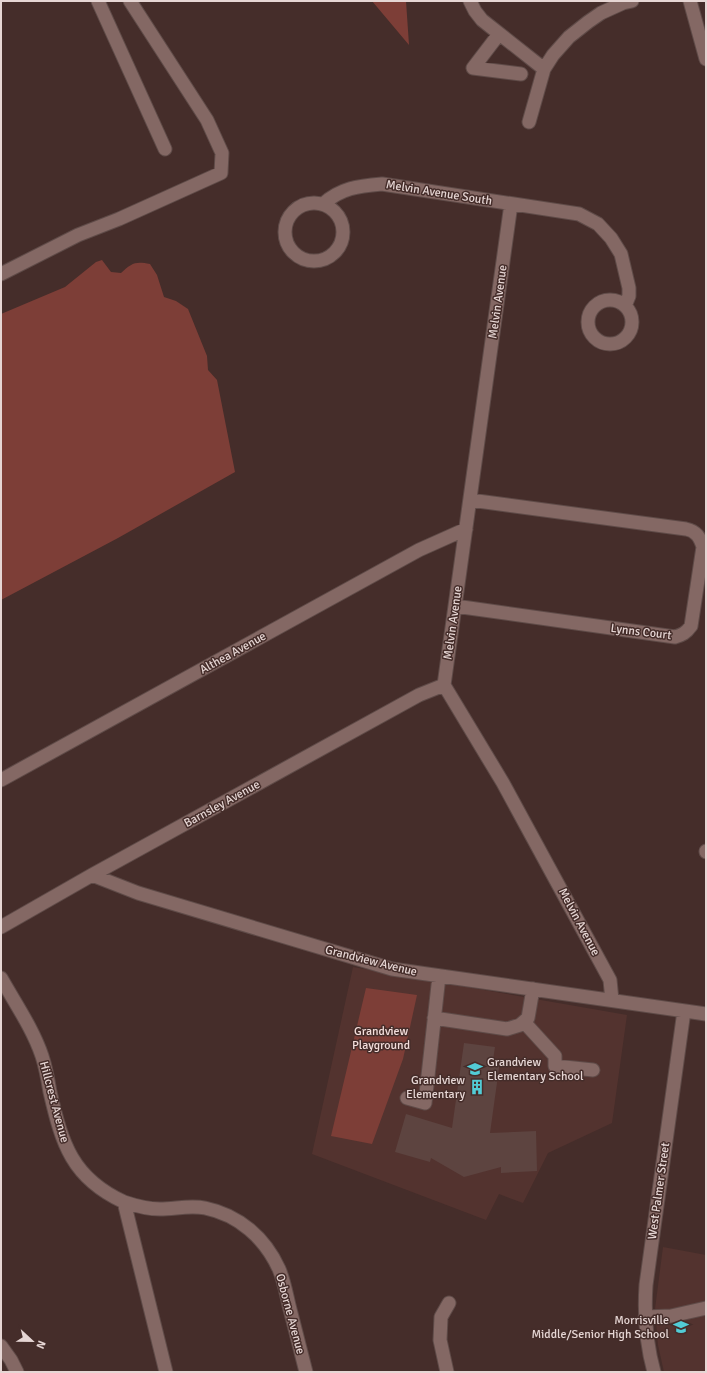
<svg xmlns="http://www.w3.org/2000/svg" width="707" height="1373" font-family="Signika,sans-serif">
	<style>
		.built { fill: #53332f }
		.green { fill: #7d3e37 }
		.building { fill: #5d4440 }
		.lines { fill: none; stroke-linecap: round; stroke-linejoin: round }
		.minor-casing { stroke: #5f4b48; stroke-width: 15 }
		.minor { stroke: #846864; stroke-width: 13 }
		.labels { text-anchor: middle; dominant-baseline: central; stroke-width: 3; stroke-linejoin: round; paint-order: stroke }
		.street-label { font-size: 12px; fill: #e6d6d4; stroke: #452d2a }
		.park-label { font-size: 12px; fill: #f4dedb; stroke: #452d2a }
		.poi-label { font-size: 12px; fill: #e6d6d4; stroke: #452d2a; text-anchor: end }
	</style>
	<rect width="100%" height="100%" fill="#452d2a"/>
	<path class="built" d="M353,967L627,1015L612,1123L548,1153L523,1203L499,1194L486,1220L312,1154Z
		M663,1247L706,1255V1372H664L658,1345L655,1309Z"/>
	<path class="green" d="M372,1H406L409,45Z
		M102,260L111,272L121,273C132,263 135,261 150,264L157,275L164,297L176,301L188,309L207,356L208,370L217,380L235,472L118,538L1,600V314L65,287L96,262Z
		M366,988L417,995L403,1059L372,1144L331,1136Z"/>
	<path class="building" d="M464,1043L495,1047L493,1060L500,1061L490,1133L536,1131L537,1171L501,1173V1167L464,1177L431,1158L430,1162L395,1152L406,1114L452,1128Z"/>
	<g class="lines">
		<g class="minor-casing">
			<path id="minor" d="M98,1L165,149
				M470,1L475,11L482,20L544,69
				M690,1L706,59
				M499,34L473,68L521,74
				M529,122L544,69L553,55L569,37L588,22L601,13L623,3L632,1
				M285 232a29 29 0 1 1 58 0a29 29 0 1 1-58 0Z
				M323,204C341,188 358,186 382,184L579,214L598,224L611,238L621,254L629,288V296L625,306
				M511,204L444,685L503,783L610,980L612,1000
				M1,274L78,235L119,219L221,173L222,153L207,120L130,1
				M588 322a22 22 0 1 1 44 0a22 22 0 1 1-44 0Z
				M455,606L675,637C682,635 686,633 691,626L703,547C700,537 696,531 686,529L470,500
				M1,780L419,550L466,529
				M706,852V851
				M92,875L138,893L392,969L706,1014
				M1,927L92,875L419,695L444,685
				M1,978C15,1003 33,1029 42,1056C46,1068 48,1080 50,1092C62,1144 72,1178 124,1202L166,1372
				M434,1018L507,1029L520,1025L528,1018L533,989
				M524,1022L555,1056V1066L593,1070
				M407,1098L425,1103L439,976
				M124,1202C136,1206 148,1209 160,1209C175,1209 190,1205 205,1208C239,1215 265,1238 279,1269C285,1283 287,1299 291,1313C296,1333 301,1352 306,1372
				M645,1317L671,1316L706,1308
				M1,1346L11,1360L17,1372
				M447,1372L440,1340L441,1317L449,1303
				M654,1372C646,1343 644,1315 646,1285L684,1011"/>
		</g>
		<use href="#minor" class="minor"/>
	</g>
	<defs>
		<g id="school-bare" transform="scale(1.2)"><path d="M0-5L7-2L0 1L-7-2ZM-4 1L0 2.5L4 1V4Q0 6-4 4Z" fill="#52ccd6" stroke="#452d2a" stroke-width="2.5" paint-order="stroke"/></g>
		<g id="building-bare" transform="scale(1.2)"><path d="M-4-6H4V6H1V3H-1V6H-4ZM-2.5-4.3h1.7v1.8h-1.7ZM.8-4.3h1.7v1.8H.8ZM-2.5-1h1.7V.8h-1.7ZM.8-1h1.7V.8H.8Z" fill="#52ccd6" stroke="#452d2a" stroke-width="2.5" paint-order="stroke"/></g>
	</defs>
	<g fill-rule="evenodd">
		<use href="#school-bare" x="475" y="1069"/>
		<use href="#building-bare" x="477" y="1087"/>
		<use href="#school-bare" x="681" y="1327"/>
	</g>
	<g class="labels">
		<g class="street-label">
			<text transform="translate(439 193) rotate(9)">Melvin Avenue South</text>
			<text transform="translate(498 302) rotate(-82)">Melvin Avenue</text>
			<text transform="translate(453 623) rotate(-82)">Melvin Avenue</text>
			<text transform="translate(641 632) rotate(7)">Lynns Court</text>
			<text transform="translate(233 653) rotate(-29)">Althea Avenue</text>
			<text transform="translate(222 804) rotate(-29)">Barnsley Avenue</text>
			<text transform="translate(579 922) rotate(62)">Melvin Avenue</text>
			<text transform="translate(371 961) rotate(14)">Grandview Avenue</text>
			<text transform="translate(54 1102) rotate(75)">Hillcrest Avenue</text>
			<text transform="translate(659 1191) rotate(-82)">West Palmer Street</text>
			<text transform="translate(290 1314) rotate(75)">Osborne Avenue</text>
		</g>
		<g class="park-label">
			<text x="381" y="1031">Grandview<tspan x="381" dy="14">Playground</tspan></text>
		</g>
		<g class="poi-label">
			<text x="487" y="1062" text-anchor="start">Grandview<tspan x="487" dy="14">Elementary School</tspan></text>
			<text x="465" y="1080">Grandview<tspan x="465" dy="14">Elementary</tspan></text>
			<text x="669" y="1320">Morrisville<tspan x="669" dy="14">Middle/Senior High School</tspan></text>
		</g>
	</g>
	<rect width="707" height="1373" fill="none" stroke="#e6d6d4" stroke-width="4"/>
	<g transform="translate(32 1341) rotate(112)" stroke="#452d2a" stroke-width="3" paint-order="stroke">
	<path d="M0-3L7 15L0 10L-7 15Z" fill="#e6d6d4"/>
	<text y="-6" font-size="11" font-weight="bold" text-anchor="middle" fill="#e6d6d4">N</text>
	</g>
</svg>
